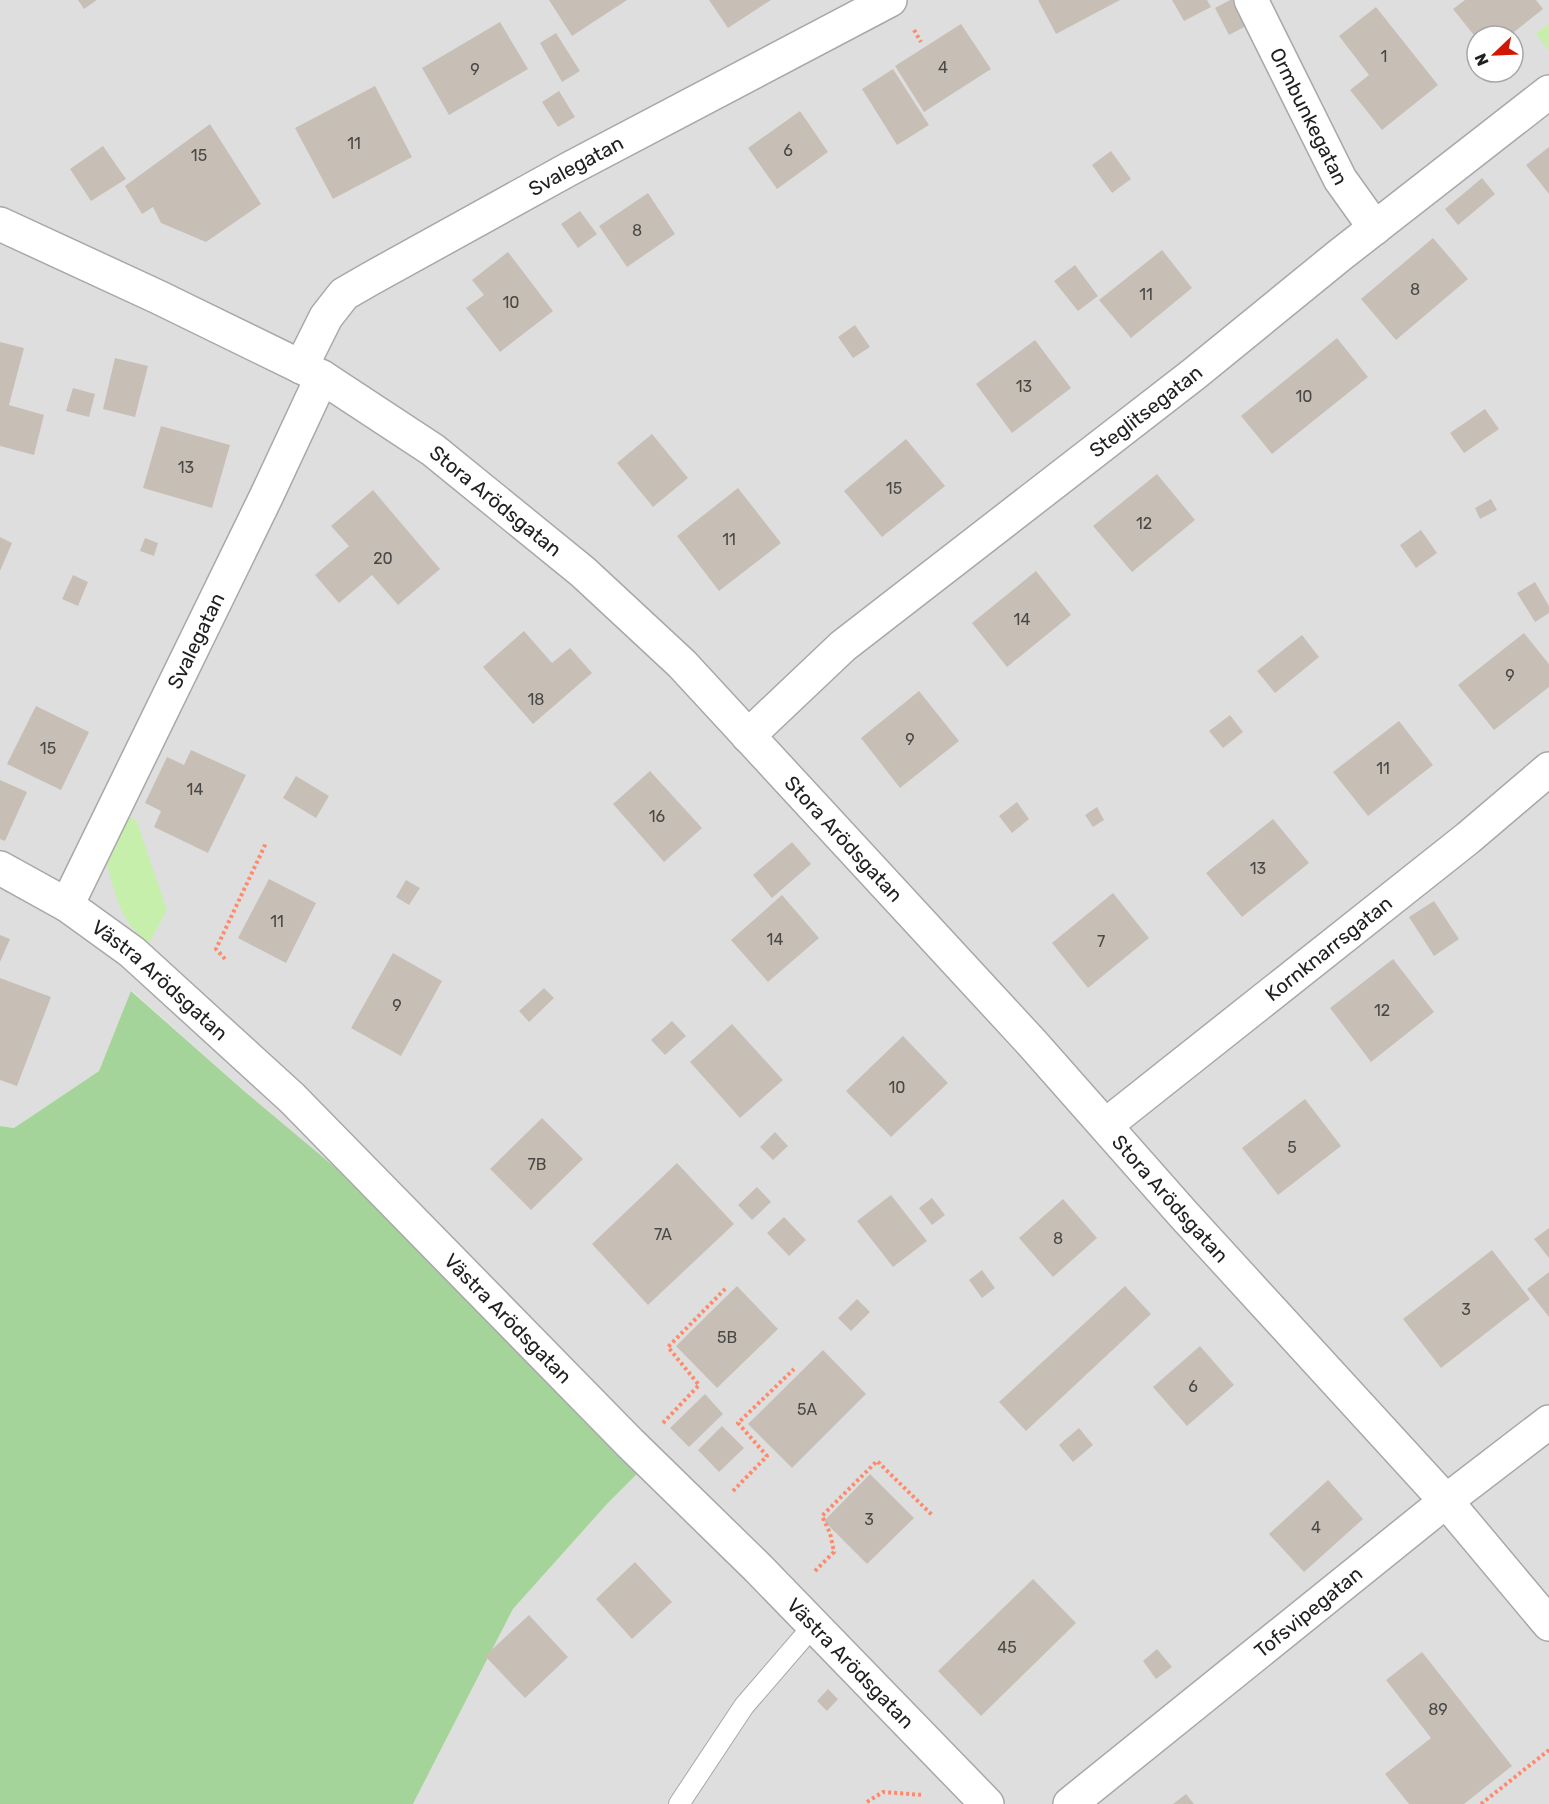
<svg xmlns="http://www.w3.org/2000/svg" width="1549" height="1804" font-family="Rubik,sans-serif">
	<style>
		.residential { fill: #dfdede; fill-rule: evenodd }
		.grass { fill: #c5efab }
		.forest { fill: #a5d49a }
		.building { fill: #c7bfb6 }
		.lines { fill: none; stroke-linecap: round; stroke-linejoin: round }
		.service-casing { stroke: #a8a8a8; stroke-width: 22 }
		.minor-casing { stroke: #a8a8a8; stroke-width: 36 }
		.path { stroke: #ff8a6b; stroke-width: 4; stroke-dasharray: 3 3; stroke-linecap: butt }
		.service { stroke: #fff; stroke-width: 20 }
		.minor { stroke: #fff; stroke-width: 33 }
		.labels { text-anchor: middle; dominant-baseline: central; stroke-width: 6; stroke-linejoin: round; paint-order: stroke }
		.number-label { font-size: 16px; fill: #4a4846 }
		.street-label { font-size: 20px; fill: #212121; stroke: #fff }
	</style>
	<rect width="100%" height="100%" fill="#f2f0e7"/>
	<path class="residential" d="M0,0H1549V1804H413L513,1609L607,1504L638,1473L244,1091L132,991L99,1071L14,1128L0,1126ZM1477,36H1513V72H1477Z"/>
	<path class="grass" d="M1549,23V51L1536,34Z
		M129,816L137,822L167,910L149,943C119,921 117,898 107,865Z"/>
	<path class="forest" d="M131,991L244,1091L398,1220L519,1340L583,1420L638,1473L607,1504L513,1609L413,1804H0V1126L14,1128L99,1071Z"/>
	<path class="building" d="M78,0H97L84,9Z
		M549,0H627L572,36Z
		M709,0H771L728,28Z
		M1038,0H1120L1056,34Z
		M1172,0H1207L1211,7L1184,21Z
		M1230,0H1235L1248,25L1229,35L1215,8Z
		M1465,0H1536L1543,9L1509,36H1477V39L1453,9Z
		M1376,7L1438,85L1382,130L1350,90L1369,75L1339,36Z
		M500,22L528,69L449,115L422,68Z
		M961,24L991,69L924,112L895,66Z
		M556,33L580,71L562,82L540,43Z
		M893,69L929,125L897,145L862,89Z
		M375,86L412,157L333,199L295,128Z
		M559,91L575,117L558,127L542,102Z
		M800,111L828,152L777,189L748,148Z
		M210,124L261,204L206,242L161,223L153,207L142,214L125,186Z
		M103,146L126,179L91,201L70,169Z
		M1549,147V194L1526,165Z
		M1111,151L1131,179L1112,193L1092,165Z
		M1482,178L1495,194L1458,225L1445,209Z
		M648,193L675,234L627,267L599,226Z
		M580,211L597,234L578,248L561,224Z
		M1433,238L1468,279L1396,340L1361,299Z
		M1162,250L1192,288L1131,338L1099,300Z
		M508,252L553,311L500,352L466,308L484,295L472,280Z
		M1075,265L1098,296L1078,311L1054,281Z
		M855,325L870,347L853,358L838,337Z
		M1337,338L1368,377L1272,454L1241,416Z
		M1035,340L1071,388L1012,433L976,384Z
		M0,342L24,348L9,405L44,415L34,455L0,446Z
		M115,358L148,366L135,417L103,409Z
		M73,388L95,394L89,417L66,411Z
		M1485,409L1499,429L1464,453L1450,433Z
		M161,426L230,445L212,508L143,488Z
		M652,434L688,478L653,507L617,463Z
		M906,439L945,486L882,537L844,491Z
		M1157,474L1195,520L1132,572L1093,526Z
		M738,488L781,543L719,591L677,536Z
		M373,490L440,569L398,605L372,575L339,603L315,575L349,546L331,526Z
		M1491,499L1497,510L1480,519L1475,508Z
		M1421,530L1437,553L1416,568L1400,545Z
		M0,537L12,543L0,571Z
		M145,538L158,543L154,556L140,551Z
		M1036,571L1071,615L1007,667L972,623Z
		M73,575L88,582L78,606L62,599Z
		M1535,582L1549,606V613L1535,622L1517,593Z
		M524,631L552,663L570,648L592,673L533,724L483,667Z
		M1524,633L1549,664V687L1494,730L1458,685Z
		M1302,635L1319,657L1275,693L1257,671Z
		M919,691L959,741L900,788L861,738Z
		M36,706L89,732L61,790L7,764Z
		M1230,715L1243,732L1223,748L1209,731Z
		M1399,721L1433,765L1368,816L1333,772Z
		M191,750L246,775L208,853L154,827L161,811L145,803L167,757L184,765Z
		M650,771L702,828L664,862L613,804Z
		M296,776L329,796L316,818L283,798Z
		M0,780L27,792L5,841L0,839Z
		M1017,802L1029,819L1012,833L999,816Z
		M1097,807L1104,820L1093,827L1085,815Z
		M1273,819L1309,863L1242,917L1206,873Z
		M792,842L811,864L772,898L753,875Z
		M269,879L316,903L286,963L238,938Z
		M406,880L420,888L409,905L396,897Z
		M1113,893L1149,938L1088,988L1052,943Z
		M782,895L819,938L768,982L731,940Z
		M1434,901L1459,939L1434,956L1409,917Z
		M0,935L10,939L0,962Z
		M393,953L442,981L401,1056L351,1028Z
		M1393,959L1434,1012L1371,1062L1330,1008Z
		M0,978L51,997L17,1086L0,1080Z
		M544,988L554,998L529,1022L519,1011Z
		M672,1021L686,1036L665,1055L651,1040Z
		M732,1024L783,1080L740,1118L690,1062Z
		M903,1036L948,1083L891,1137L846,1091Z
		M1305,1099L1341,1146L1278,1195L1242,1148Z
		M542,1118L583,1159L531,1210L490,1169Z
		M775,1132L788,1146L773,1160L760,1147Z
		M677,1163L734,1224L648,1305L592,1244Z
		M757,1187L771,1202L752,1220L738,1205Z
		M891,1195L927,1241L893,1267L857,1221Z
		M932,1198L945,1215L932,1225L919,1208Z
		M1063,1199L1097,1238L1053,1277L1019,1238Z
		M784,1217L806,1240L789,1256L767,1233Z
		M1549,1228V1258L1534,1239Z
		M1492,1250L1530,1299L1441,1368L1403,1319Z
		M982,1270L995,1288L982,1298L969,1280Z
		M1549,1272V1317L1527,1289Z
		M737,1286L778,1329L717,1388L676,1346Z
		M1125,1286L1151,1314L1026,1431L999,1402Z
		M857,1299L870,1312L851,1331L838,1318Z
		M1200,1346L1234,1385L1187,1426L1153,1387Z
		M823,1350L866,1394L792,1468L748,1424Z
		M705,1394L723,1414L689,1447L670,1428Z
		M722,1426L744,1448L719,1472L698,1450Z
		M1079,1428L1093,1445L1073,1462L1059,1445Z
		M870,1474L914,1518L867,1564L824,1521Z
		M1328,1480L1363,1519L1304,1572L1269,1534Z
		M635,1562L672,1602L632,1639L596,1599Z
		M1033,1579L1076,1623L981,1716L938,1671Z
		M529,1615L568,1657L525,1698L485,1656Z
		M1157,1649L1172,1667L1156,1679L1143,1661Z
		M1422,1652L1512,1766L1464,1804H1409L1385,1774L1431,1738L1386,1680Z
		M828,1689L838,1699L827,1711L817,1701Z
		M1186,1794L1194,1804H1173Z"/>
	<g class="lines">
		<g class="service-casing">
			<path id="service" d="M679,1804L744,1706L813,1626"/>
		</g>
		<g class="minor-casing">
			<g id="minor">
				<path id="s1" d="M1251,0L1340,179L1375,228"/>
				<path id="s2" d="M0,224L158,297L322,377L433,450L583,572L682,664L1032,1043L1184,1215L1446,1501L1549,1624"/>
				<path id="s3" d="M301,367L326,317L344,294L370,279L569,169L890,0"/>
				<path id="s4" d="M748,736L843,646L1194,374L1340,255L1549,92"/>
				<path id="s5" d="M0,868L67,905L132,952L292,1098L630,1443L758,1568L987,1804"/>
				<path id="s6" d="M67,905L266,497L322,377"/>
				<path id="s7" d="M1106,1125L1468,838L1549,769"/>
				<path id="s8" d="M1070,1804L1446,1501L1549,1422"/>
			</g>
		</g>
		<path class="path" d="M914,30L921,42
			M225,959L216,949L266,843
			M663,1423L699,1385L668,1347L726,1288
			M733,1491L767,1456L738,1423L794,1369
			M815,1571L834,1552L830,1533L822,1516L877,1461L933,1516
			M867,1802L883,1792L923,1795
			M1481,1804L1549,1750"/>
		<use href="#service" class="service"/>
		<use href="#minor" class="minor"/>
	</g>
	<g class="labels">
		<g class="number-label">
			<text x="1384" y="56">1</text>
			<text x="943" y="67">4</text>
			<text x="475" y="69">9</text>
			<text x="354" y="143">11</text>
			<text x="788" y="150">6</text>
			<text x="199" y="155">15</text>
			<text x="637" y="230">8</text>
			<text x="1415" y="289">8</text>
			<text x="1146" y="294">11</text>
			<text x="511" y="302">10</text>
			<text x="1024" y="386">13</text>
			<text x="1304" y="396">10</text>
			<text x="186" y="467">13</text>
			<text x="894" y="488">15</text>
			<text x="1144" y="523">12</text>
			<text x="729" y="539">11</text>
			<text x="383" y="558">20</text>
			<text x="1022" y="619">14</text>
			<text x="1510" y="675">9</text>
			<text x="536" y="699">18</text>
			<text x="910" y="739">9</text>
			<text x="48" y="748">15</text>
			<text x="1383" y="768">11</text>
			<text x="195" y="789">14</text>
			<text x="657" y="816">16</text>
			<text x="1258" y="868">13</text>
			<text x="277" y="921">11</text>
			<text x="775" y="939">14</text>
			<text x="1101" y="941">7</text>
			<text x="397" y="1005">9</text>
			<text x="1382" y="1010">12</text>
			<text x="897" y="1087">10</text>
			<text x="1292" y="1147">5</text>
			<text x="537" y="1164">7B</text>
			<text x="663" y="1234">7A</text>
			<text x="1058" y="1238">8</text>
			<text x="1466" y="1309">3</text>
			<text x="727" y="1337">5B</text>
			<text x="1193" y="1386">6</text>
			<text x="807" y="1409">5A</text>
			<text x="869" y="1519">3</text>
			<text x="1316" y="1527">4</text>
			<text x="1007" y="1647">45</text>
			<text x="1438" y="1709">89</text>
		</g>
		<g class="street-label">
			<text stroke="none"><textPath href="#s1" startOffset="130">Ormbunkegatan</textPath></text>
			<text stroke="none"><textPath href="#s3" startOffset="350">Svalegatan</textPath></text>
			<text stroke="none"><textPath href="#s4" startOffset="514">Steglitsegatan</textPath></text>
			<text stroke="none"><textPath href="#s2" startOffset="570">Stora Arödsgatan</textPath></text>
			<text stroke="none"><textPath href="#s6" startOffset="294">Svalegatan</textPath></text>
			<text stroke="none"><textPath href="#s2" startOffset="1056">Stora Arödsgatan</textPath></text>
			<text stroke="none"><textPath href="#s7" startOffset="284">Kornknarrsgatan</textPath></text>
			<text stroke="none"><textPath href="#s5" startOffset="196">Västra Arödsgatan</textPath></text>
			<text stroke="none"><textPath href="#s2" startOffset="1542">Stora Arödsgatan</textPath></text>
			<text stroke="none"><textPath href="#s5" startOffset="682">Västra Arödsgatan</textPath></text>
			<text stroke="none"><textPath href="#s8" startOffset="306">Tofsvipegatan</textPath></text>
			<text stroke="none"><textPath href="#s5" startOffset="1168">Västra Arödsgatan</textPath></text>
		</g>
	</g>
	<g transform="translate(1495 54) rotate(247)"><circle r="28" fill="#ffffff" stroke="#a6a6a6" stroke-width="1.5"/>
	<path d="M0-4.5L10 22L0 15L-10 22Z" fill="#d21600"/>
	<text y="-9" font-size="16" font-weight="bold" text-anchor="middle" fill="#212121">N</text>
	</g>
</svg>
